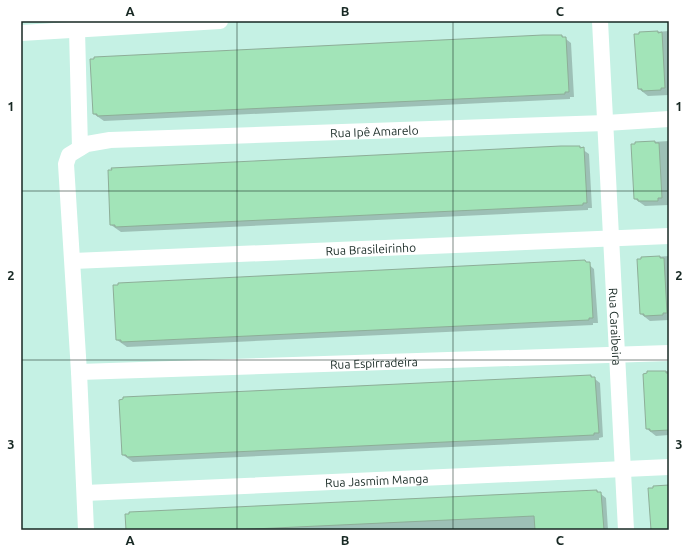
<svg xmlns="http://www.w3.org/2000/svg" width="690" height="551" font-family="Ubuntu,sans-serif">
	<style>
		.shadow { fill: #0003 }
		.building { fill: #a2e4b8; stroke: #8dae98 }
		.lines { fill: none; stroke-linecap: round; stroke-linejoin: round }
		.minor { stroke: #fff; stroke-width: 16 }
		.grid { fill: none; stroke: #172823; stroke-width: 1; stroke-opacity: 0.55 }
		.labels { text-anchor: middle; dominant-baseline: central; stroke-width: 3; stroke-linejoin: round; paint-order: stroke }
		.street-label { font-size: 12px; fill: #172823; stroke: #fff }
		.neatline { fill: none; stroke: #172823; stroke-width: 1.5 }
		.grid-label { font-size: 13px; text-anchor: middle; font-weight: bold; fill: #172823 }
	</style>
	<rect width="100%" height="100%" fill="#c5f1e4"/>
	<path class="shadow" d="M669,31V95L648,96L639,89L640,33Z
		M562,36L571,43L574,97H570V99L104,121L94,114L91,60Z
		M669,141V205L645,206L635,199L636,143Z
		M579,147L589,154L592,208H588V210L121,232L111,225Z
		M669,256V320L650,321L641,314L642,258Z
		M587,263L594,269L598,323H593V325L127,347L117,340Z
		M669,371V435L656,436L647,429L648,372Z
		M591,376L600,383L603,437L599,438V440L133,462L123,455Z
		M597,491L606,498L608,530H127Z"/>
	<path class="building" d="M658,31V33L662,32L665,88H661V90L642,91V89H638L634,34H639V32Z
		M543,35H562V37H566L569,92H565V94L97,116V114H93L90,59H94V57Z
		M655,141V143H659L662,198H658V201H638V199H634L631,144H635V142Z
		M561,146H580V148L584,147L587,203H583V205L115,227V225H110L108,170H112L111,168Z
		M660,256V258H664L667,313H663V315L644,316V314H640L637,259H641V257Z
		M585,260L586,262H590L593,318H589V320L121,342V340H116L113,285H118V283Z
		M647,371H666V373H669V430L650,431V429H646L643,374L647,373Z
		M591,375V377H595L599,433H594V435L127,457L126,455H122L119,400L123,399V397Z
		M669,485V530H651L648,488H653V486Z
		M597,490V492H601L604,530H535L534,516L232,530H126L125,514H129V512Z"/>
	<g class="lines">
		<g class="minor">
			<path id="s1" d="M600,21L626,530"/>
			<path d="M77,30L80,148"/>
			<path d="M21,33L220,21"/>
			<path id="s2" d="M73,261L669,236"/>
			<path id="s3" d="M79,372L669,353"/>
			<path id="s4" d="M85,493L669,467"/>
			<path id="s5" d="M86,530L79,372L66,164L69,155L87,144L110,140L606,123L669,119"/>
		</g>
	</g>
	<path class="grid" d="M237,21V530M453,21V530M21,191H669M21,360H669"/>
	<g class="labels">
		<g class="street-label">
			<text stroke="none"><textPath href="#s5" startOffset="685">Rua Ipê Amarelo</textPath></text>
			<text stroke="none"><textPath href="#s2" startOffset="298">Rua Brasileirinho</textPath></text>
			<text stroke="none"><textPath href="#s1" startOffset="306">Rua Caraibeira</textPath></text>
			<text stroke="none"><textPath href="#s3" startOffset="295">Rua Espirradeira</textPath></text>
			<text stroke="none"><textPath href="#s4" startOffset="292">Rua Jasmim Manga</textPath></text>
		</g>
	</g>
	<rect width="690" height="551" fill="none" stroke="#ffffff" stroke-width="44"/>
	<rect x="22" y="22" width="646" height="507" class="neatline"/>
	<g class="grid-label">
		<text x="130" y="16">A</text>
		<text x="345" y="16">B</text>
		<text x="560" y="16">C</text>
		<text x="11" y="111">1</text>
		<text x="679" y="111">1</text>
		<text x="11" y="280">2</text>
		<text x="679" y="280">2</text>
		<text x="11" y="449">3</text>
		<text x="679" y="449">3</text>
		<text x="130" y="545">A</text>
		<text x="345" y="545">B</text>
		<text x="560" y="545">C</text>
	</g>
</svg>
